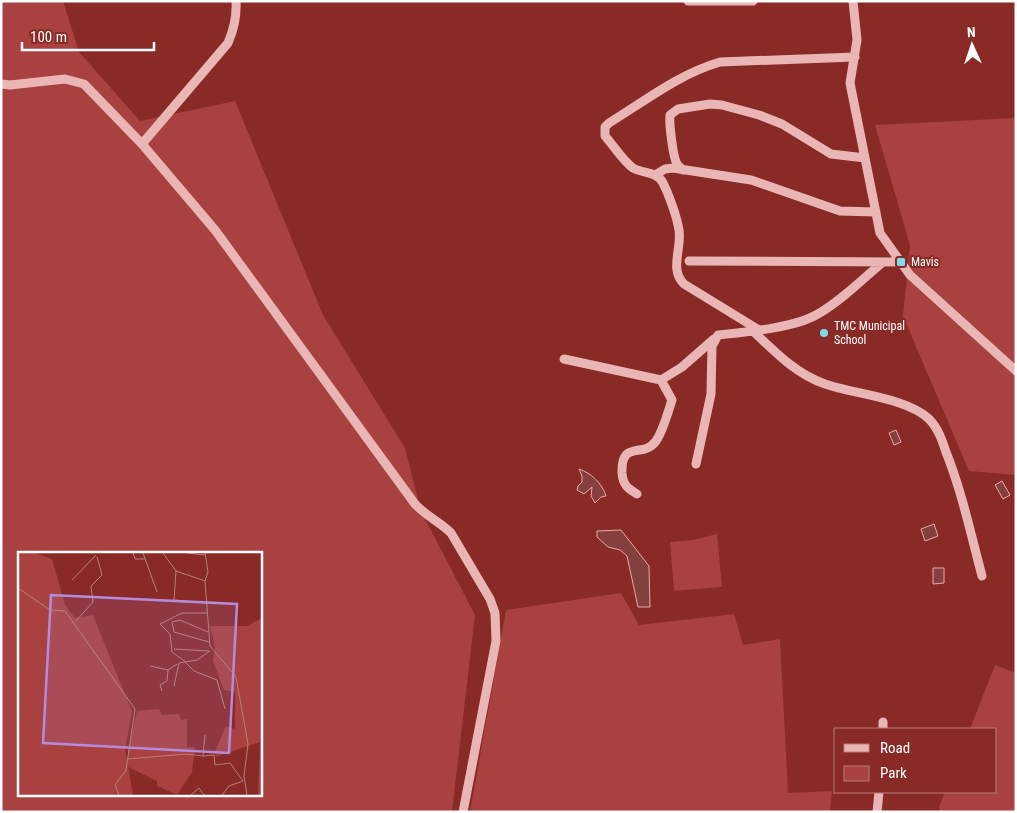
<svg xmlns="http://www.w3.org/2000/svg" width="1017" height="813" font-family="'Roboto Condensed',sans-serif">
	<style>
		.green { fill: #a8413f; fill-rule: evenodd }
		.water { fill: #853f3d; stroke: #e9a9a9 }
		.lines { fill: none; stroke-linecap: round; stroke-linejoin: round }
		.minor { stroke: #e9b5b5; stroke-width: 9 }
		.poi-dot { fill: #7adcf1; stroke: #892a27; stroke-width: 2 }
		.labels { text-anchor: middle; dominant-baseline: central; stroke-width: 4; stroke-linejoin: round; paint-order: stroke }
		.poi-label { font-size: 12px; fill: #fff; stroke: #892a27; text-anchor: start }
		.inset-road { fill: none; stroke: #b87f7d; stroke-width: 1 }
		.view { fill: #b68bdc; fill-opacity: 0.15; stroke: #b68bdc; stroke-width: 2.5 }
		.inset-edge { fill: none; stroke: #fff; stroke-width: 2.5 }
	</style>
	<rect width="100%" height="100%" fill="#892a27"/>
	<path class="green" d="M1,1H63L79,52L140,121L235,101L323,315L405,448L421,511L475,615L452,812H1ZM19,553H260V794H19Z
		M1016,118V475L969,471L903,316L910,245L875,125Z
		M717,534L722,587L674,591L670,542L693,540Z
		M621,593L639,625L734,614L743,645L780,639L788,793L832,791L830,812H470L506,610Z
		M995,665L1016,673V810L1011,812H940L939,807L945,792H996V729H970Z"/>
	<path class="water" d="M896,430L901,442L894,445L889,433Z
		M579,469C591,473 602,483 606,496L601,497L595,503L591,496L592,487L584,494L577,490L578,486L582,482V476Z
		M1002,481L1010,495L1003,499L995,485Z
		M934,524L938,536L925,541L921,529Z
		M621,530L649,566L650,607H638L627,556L620,550L608,547L597,537V531Z
		M933,568H944V583L933,584Z"/>
	<g class="lines">
		<path class="minor" d="M688,1H753
			M853,1L857,40L850,83L880,233L910,275L1016,371
			M1,84L10,85L65,79L84,84L142,144L215,230L415,504C426,516 440,522 451,533L490,599L495,613L496,641L463,812
			M142,144L228,43C234,29 237,17 236,1
			M683,170C681,168 679,167 677,164C673,157 669,124 670,115L678,109L710,104L722,105L759,115L782,124L831,154L865,158
			M655,175L665,169L673,168L751,180L840,211L876,212
			M689,261L901,262
			M759,330L684,284C669,269 682,249 679,230C677,217 669,195 663,183C657,171 643,174 633,168C623,161 614,146 605,136V127L609,123C645,101 679,74 720,62L855,57
			M753,331C775,352 796,374 825,384C853,394 908,398 929,419C938,428 942,440 946,452C962,492 971,535 982,576
			M564,359L661,380L682,367L714,339
			M696,464L711,394L712,346L718,335C745,332 793,328 816,315C840,302 861,280 882,263
			M637,494C627,488 623,485 622,473C621,439 643,459 656,441C663,431 668,412 672,400L661,380
			M883,729V722
			M877,812L879,792"/>
	</g>
	<g class="poi-dot">
		<rect x="896" y="257" width="10" height="10" rx="2.5"/>
		<circle cx="824" cy="333" r="5"/>
	</g>
	<g class="labels">
		<g class="poi-label">
			<text x="911" y="262">Mavis</text>
			<text x="834" y="326">TMC Municipal<tspan x="834" dy="14">School</tspan></text>
		</g>
	</g>
	<g transform="translate(18 552)">
		<rect width="244" height="244" fill="#892a27"/>
		<path d="M0,1H17L34,7L47,53L57,66L75,63L114,160L107,197L115,243H0ZM244,66V243H240L242,190L198,205L197,199L208,174L217,177V140L206,138L195,109L197,96L192,74H229ZM141,157L144,163L161,162L163,168L169,167V195H177L174,220L159,243L139,234V229L110,215V198L119,159Z" fill="#a8413f"/>
		<path class="inset-road" d="M115,1L117,7H127M125,1L139,40M145,1L158,19L187,29L192,94L218,125L230,192L226,224L229,243M169,1L187,3M158,19L156,48L189,51M54,28L78,3M187,29L190,20L187,1M0,36L32,58L47,59L117,157L108,218L97,233L101,243M57,70L75,50L73,34L84,23L79,5M156,80L154,70L162,68L190,80M156,80L191,90M156,97L191,99M168,110L154,100L152,82L142,72L164,61H189M168,111L176,119L199,128L207,157M132,114L150,118L159,112M156,134L161,111L179,108L192,99M144,139L142,133L149,129L150,118M187,183L185,204L196,203L197,213L212,211L225,229M109,207L168,202L185,204M173,243L181,236L186,243M204,243L211,234L225,229"/>
		<path class="view" d="M33,43L219,52L211,201L25,191Z"/>
		<rect width="244" height="244" class="inset-edge"/>
	</g>
	<rect width="1017" height="813" fill="none" stroke="#ffffff" stroke-width="5"/>
	<rect x="834" y="728" width="162" height="65" fill="#892a27" stroke="#b87f7d"/>
	<rect x="844" y="744" width="25" height="8" fill="#e9b5b5" stroke="#b87f7d"/>
	<text x="880" y="753" font-size="15" fill="#ffffff">Road</text>
	<rect x="844" y="766" width="25" height="15" fill="#a8413f" stroke="#b87f7d"/>
	<text x="880" y="778" font-size="15" fill="#ffffff">Park</text>
	<g transform="translate(972 45) rotate(357)" stroke="#892a27" stroke-width="4" paint-order="stroke">
	<path d="M0-4L9 19L0 12L-9 19Z" fill="#ffffff"/>
	<text y="-8" font-size="14" font-weight="bold" text-anchor="middle" fill="#ffffff">N</text>
	</g>
	<path d="M22 42v8h132v-8" fill="none" stroke="#ffffff" stroke-width="2.5"/>
	<text x="30" y="42" font-size="15" fill="#ffffff" stroke="#892a27" stroke-width="4" paint-order="stroke">100 m</text>
</svg>
